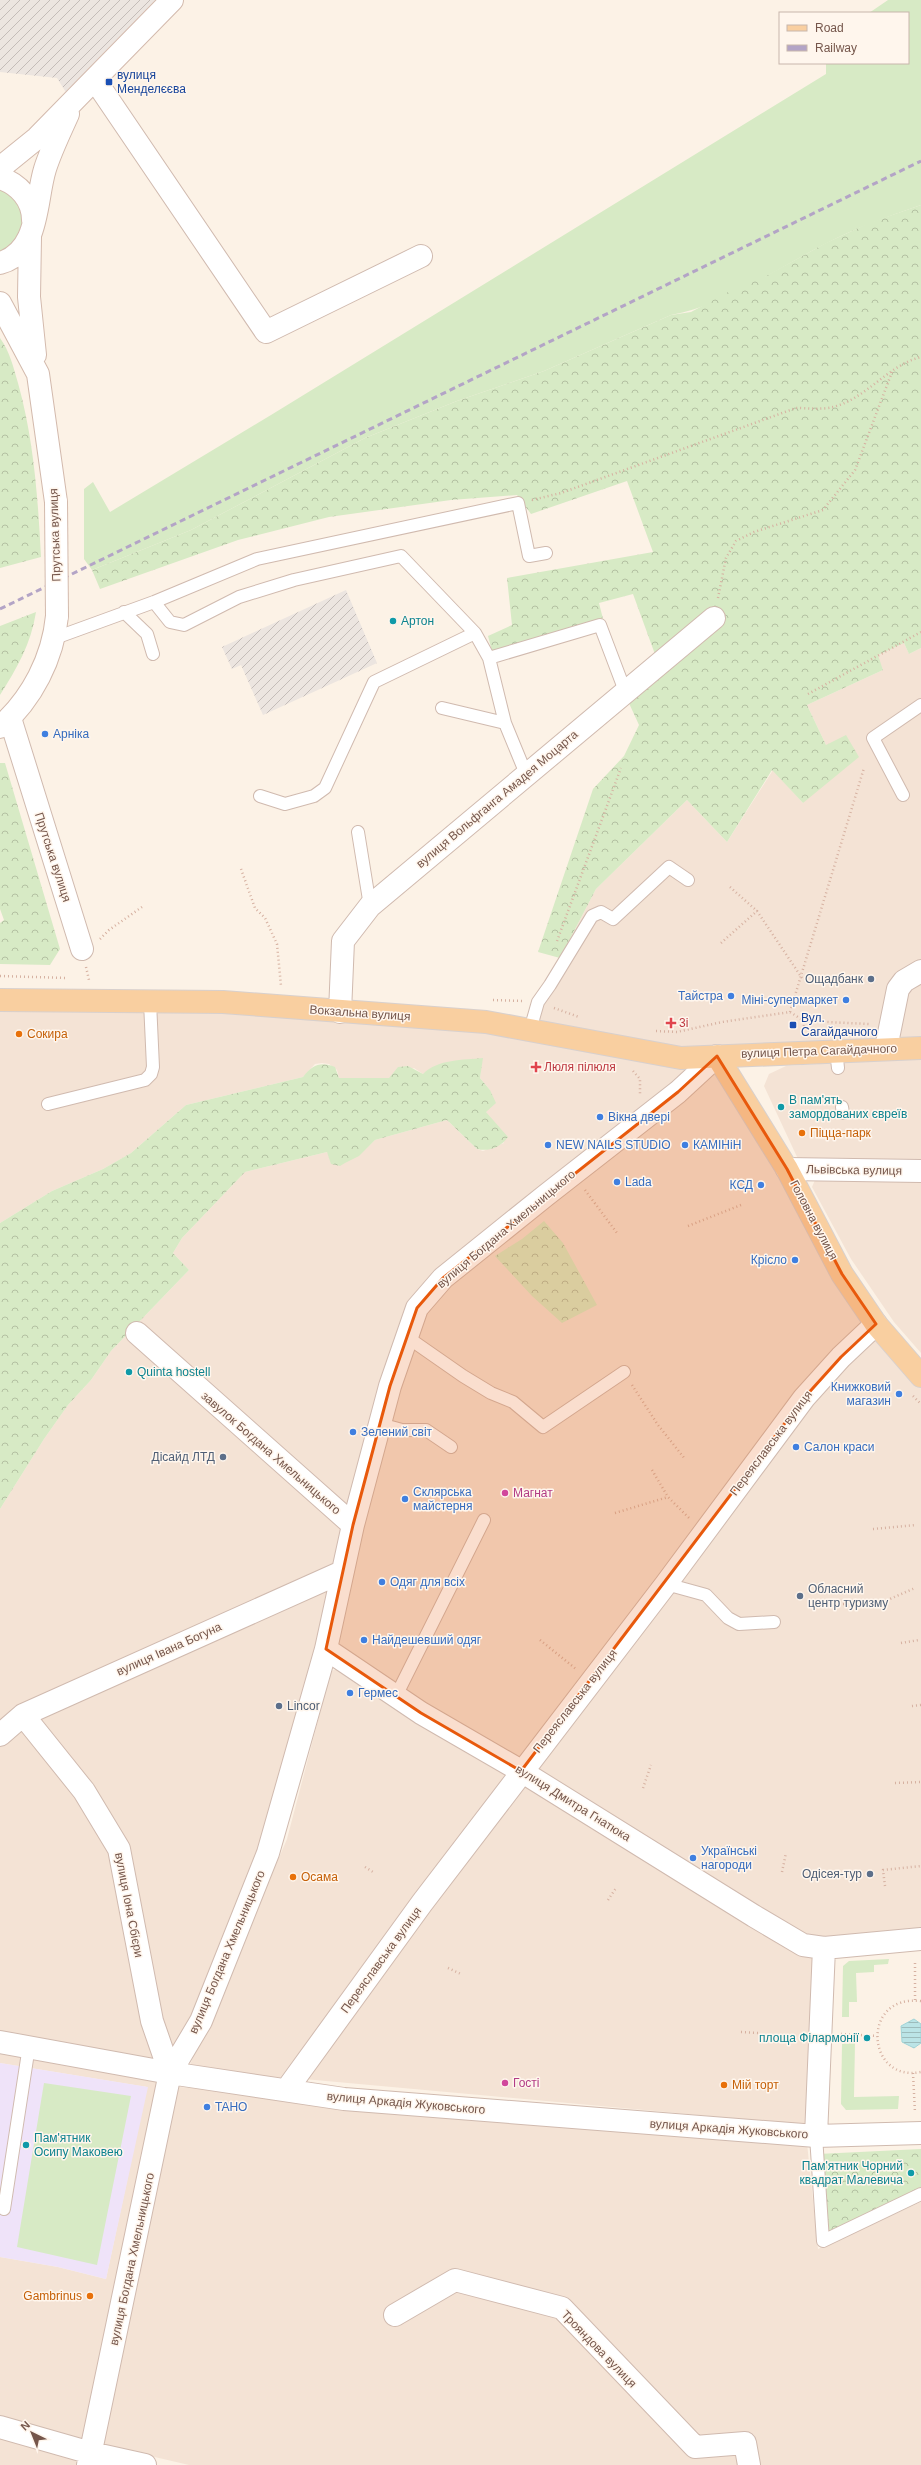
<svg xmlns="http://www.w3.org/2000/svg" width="921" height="2465" font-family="Arial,sans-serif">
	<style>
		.residential { fill: #f4e3d5 }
		.industrial { fill: url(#industrial-furrows) }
		.education { fill: #efe3f9 }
		.grass { fill: #d7eac5 }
		.forest { fill: url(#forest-crowns) }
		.water { fill: url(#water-rules); stroke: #a1d4d7 }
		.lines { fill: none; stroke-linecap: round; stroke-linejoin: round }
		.lane-casing { stroke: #d0baaf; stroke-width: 14 }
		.street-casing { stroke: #d0baaf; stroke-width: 24 }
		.secondary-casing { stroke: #d3baad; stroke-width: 24 }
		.primary-casing { stroke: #d8d0cd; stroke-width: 24 }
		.path { stroke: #d6b1a1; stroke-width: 2.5; stroke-dasharray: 1 3; stroke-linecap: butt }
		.lane { stroke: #fff; stroke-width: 12 }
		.street { stroke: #fff; stroke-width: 22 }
		.secondary { stroke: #fff; stroke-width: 22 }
		.primary { stroke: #f9cfa0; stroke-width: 22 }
		.rail { stroke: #b3a4c6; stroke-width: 3; stroke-dasharray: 6 4; stroke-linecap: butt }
		.secondary-bridge-casing { stroke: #d3baad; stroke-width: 24; stroke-linecap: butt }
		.secondary-bridge { stroke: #fff; stroke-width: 22 }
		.marked { fill: #e8590c; fill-opacity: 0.2; stroke: #e8590c; stroke-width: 3; stroke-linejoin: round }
		.transit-dot { fill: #1a4fb4; stroke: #fff6ed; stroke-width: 1.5 }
		.culture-dot { fill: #0f9aa8; stroke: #fff6ed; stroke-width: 1.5 }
		.shop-dot { fill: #3f7fe0; stroke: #fff6ed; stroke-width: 1.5 }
		.service-dot { fill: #5c6f8a; stroke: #fff6ed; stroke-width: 1.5 }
		.health-dot { fill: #e0444e; stroke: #fff6ed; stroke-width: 1.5 }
		.food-dot { fill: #e8710a; stroke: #fff6ed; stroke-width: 1.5 }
		.hotel-dot { fill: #d1479c; stroke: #fff6ed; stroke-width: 1.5 }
		.labels { text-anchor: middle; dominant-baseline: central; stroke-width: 3; stroke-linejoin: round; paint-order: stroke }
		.transit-label { font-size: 12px; fill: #164399; stroke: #fff6ed; text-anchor: start }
		.street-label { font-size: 12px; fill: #75564b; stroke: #fff6ed }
		.culture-label { font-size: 12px; fill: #0d838f; stroke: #fff6ed; text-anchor: start }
		.shop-label { font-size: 12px; fill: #366cbe; stroke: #fff6ed; text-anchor: start }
		.service-label { font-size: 12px; fill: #4e5e75; stroke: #fff6ed; text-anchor: end }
		.health-label { font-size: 12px; fill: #be3a42; stroke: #fff6ed; text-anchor: start }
		.food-label { font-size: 12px; fill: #c56008; stroke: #fff6ed; text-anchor: start }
		.hotel-label { font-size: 12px; fill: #b23c85; stroke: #fff6ed; text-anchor: start }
	</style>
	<defs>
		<pattern id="industrial-furrows" width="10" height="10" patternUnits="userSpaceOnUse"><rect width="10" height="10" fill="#ece5e0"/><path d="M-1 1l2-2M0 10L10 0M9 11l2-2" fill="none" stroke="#c4bcb8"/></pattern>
		<pattern id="forest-crowns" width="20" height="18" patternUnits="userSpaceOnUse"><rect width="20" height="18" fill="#d7eac5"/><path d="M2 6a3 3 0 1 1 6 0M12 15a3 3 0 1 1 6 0" fill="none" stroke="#b3c0a2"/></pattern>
		<pattern id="water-rules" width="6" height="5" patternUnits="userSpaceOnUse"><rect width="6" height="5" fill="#bbe4e6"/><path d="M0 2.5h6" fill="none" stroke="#9dbcbc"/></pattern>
	</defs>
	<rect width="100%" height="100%" fill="#fcf2e6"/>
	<path class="residential" d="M904,643L909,654L921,648V1046L715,1067L842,1275L921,1377V1939L823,1946L327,1648L271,1854L168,2072L89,2450L150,2465H0V2257L58,2267L106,2279L147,2087L0,2063V1509L44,1439L68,1405L91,1380L111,1351L189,1270L173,1253L182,1238L245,1172L327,1152L329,1155L358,1156L375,1140L447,1120L477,1149L483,1151L504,1143L486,1112L490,1090L480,1078L482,1058L423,1074L414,1068L389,1078H339L337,1070L329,1064L322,1063L315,1064L303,1077L186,1105L131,1153L103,1169L52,1191L0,1223V1004L94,1002L528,1031L560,958L596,889L687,800L727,842L773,770L803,803L826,745L807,705L883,670L877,655Z
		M921,1058V1353L894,1322L851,1259L812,1187L815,1180L798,1159L764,1086L769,1074L786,1066Z
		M342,1667L507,1775L280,2078L189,2067L287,1839L331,1671Z
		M525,1780L813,1958L808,2125L304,2079Z
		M179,2087L807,2143L818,2249L921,2202V2465H189L99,2444Z"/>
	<path class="industrial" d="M0,0H170L72,102L57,78L0,72Z
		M346,590L377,663L263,715L241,665L232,669L222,647Z"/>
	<path class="education" d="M0,2063L148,2087L106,2279L58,2267L0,2257Z"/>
	<path class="grass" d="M888,0H921V205C889,216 855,228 825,244C778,268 723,306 671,315L544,371L457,401L365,438L191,530L92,570L84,559V489L93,482L110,512L271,415L826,74V63H908V13H869Z
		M0,189C19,196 30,222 18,240C14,245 5,249 0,253Z
		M889,1959L888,1964L874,1965V1972L856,1973L857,2002H849V2017H842L843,1966L849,1961Z
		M855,2043L854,2097L899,2096L898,2109L846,2110L841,2104L842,2044Z
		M44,2083L131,2096L97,2265L17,2247Z"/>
	<path class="forest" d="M921,205V648L909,654L904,643L878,655L883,670L807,705L826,745L846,735L859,757L803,803L772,770L727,842L687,800L596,889L560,958L538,952L593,789L624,756L639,725L628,701L629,674L656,657L633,594L599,603L603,619L493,655L488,636L512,625L507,578L653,552L627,481L531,514L517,495L451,500L329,517L238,540L100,589L92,570L191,530L365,438L457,401L544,371L671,315L691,312L730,291L766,276L826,243L869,223Z
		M0,338C10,352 13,366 18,383C34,440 38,499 41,557L0,568Z
		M36,612C31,644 17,668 0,695V626Z
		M0,763H5L60,949L50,965L0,964V923L4,920L0,909Z
		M483,1058L480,1078L490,1090L496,1103L486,1112L508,1137C501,1147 489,1152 477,1149L447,1120L375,1140L359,1156L345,1163L340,1166L331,1164L327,1152L245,1172L182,1238L173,1253L189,1270L111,1351L91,1380L68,1405L44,1439L0,1509V1223L52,1191L103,1169L131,1153L186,1105L303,1077C312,1065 321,1061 335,1067L339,1078H389L398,1067L408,1066L423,1074C438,1059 463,1060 483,1058Z
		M544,1221L563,1243L597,1305L562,1323L532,1296L495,1256L522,1239Z
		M921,2149V2187L826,2234L818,2154Z"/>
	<path class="water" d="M914,2019L921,2024V2043L914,2048L902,2042L901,2026Z"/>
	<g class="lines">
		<g class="lane-casing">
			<path id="lane" d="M154,602L170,622L184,625L239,597L294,580L401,556L475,633
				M124,612L147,634L153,654
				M55,638L154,602L257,559L518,503L529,556L546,553
				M489,658L600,625L625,691
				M442,708L505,723
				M903,795L873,738L921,705
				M260,796L285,804L314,796L325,788L374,682L475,633L489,658L505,723L526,774
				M358,832L370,906
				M530,1030L538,1002L550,985L592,916L601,912L613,919L669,867L688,880
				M836,1050L838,1068
				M48,1104L145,1080L151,1074L153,1067L150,1002
				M842,1107L843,1113
				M407,1337L463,1376L491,1393L513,1402L543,1427L624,1372
				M380,1424L402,1430H426L451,1447
				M666,1584L706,1595L728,1618L739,1624L774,1622
				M396,1696L484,1520
				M816,2136L823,2241L921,2194
				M4,2209L29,2046"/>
		</g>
		<g class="street-casing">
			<path id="street" d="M95,80L266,332L421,256
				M10,718L82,949
				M340,1012L343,941L370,906L714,618
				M886,1048L898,989L904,981L921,971
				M787,1169L921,1171
				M137,1333L353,1525
				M326,1649L421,1713L521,1771L754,1916L803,1945L824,1948
				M23,1715L84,1791L119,1849L152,2021L170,2073
				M0,1735L23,1715L342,1572
				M921,1939L824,1948L816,2136L921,2133
				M0,2042L170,2073L344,2099L816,2136
				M287,2089L422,1903L666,1584L804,1398L841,1357L876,1324
				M395,2315L455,2280L562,2308L695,2447L745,2443L749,2465
				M0,2427L91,2453L145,2465
				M88,2465L170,2073L201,2021L268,1853L326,1649L353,1525L390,1386L417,1308L443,1278L545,1196L678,1092L717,1056"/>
		</g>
		<g class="secondary-casing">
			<path id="secondary" d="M0,168L37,138L172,0
				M0,178C19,184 33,200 33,220
				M30,237L29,297L35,355
				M0,263C40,252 35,201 45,169C51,150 60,132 68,114
				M0,303L38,374L56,502
				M0,727C32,699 53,658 57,616"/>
		</g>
		<g class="primary-casing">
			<path id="primary" d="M0,1000L223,1002L486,1022L681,1058L921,1048
				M717,1056L787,1169L842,1274L876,1324L921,1376"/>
		</g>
		<path class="path" d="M532,500L561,493L796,408C807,408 822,410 833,407C866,399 888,365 921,357
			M718,598L726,558L736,541L754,532L823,510L855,470L892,372
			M808,694L921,632
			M241,869L255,908L265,918L277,944L281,986
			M730,887L757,911
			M100,939L109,930L142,907
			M557,941L621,768
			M721,943L757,911L802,978
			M86,967L89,980
			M0,976L66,978
			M493,1000L522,1001
			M554,1008L579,1017
			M790,1012L864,768
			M804,1021V1033
			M656,1031L677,1032L722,1022L790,1012L804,1021L870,1024
			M633,1071L640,1079V1095
			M585,1190L617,1233
			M688,1226L741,1205
			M632,1385L658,1425L685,1459
			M913,1396L921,1404
			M652,1470L668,1497L689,1518
			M615,1513L668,1497
			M873,1529L916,1525
			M843,1604L883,1602L915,1588
			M540,1640L576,1669
			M901,1643L919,1640
			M912,1706L921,1705
			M895,1783L921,1782
			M643,1788L651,1765
			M365,1867L373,1872
			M782,1872L786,1853
			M885,1886L883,1870L921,1866
			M608,1900L616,1888
			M448,1968L461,1974
			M915,2000V1961
			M921,2001C860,1994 866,2083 921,2072
			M741,2032L759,2033
			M841,2034L877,2036
			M913,2073L915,2113"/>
		<use href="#lane" class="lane"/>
		<use href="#street" class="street"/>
		<use href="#secondary" class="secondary"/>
		<use href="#primary" class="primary"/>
		<path class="rail" d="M0,609L921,161"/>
		<g class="secondary-bridge-casing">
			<path id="secondary-bridge" d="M56,502L57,616"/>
		</g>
		<use href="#secondary-bridge" class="secondary-bridge"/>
	</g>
	<path class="marked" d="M717,1056L787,1169L842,1274L876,1324L841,1357L804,1398L521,1771L421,1713L326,1649L353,1525L390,1386L417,1308L443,1278L678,1092Z"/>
	<g class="transit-dot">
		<rect x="105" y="78" width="8" height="8" rx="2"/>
		<rect x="789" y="1021" width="8" height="8" rx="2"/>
	</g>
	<g class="culture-dot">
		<circle cx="393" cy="621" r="4"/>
		<circle cx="781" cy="1107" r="4"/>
		<circle cx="129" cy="1372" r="4"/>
		<circle cx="867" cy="2038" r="4"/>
		<circle cx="26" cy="2145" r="4"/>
		<circle cx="911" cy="2173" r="4"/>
	</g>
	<g class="shop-dot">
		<circle cx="45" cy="734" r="4"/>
		<circle cx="731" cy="996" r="4"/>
		<circle cx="846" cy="1000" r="4"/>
		<circle cx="600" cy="1117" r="4"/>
		<circle cx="548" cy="1145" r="4"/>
		<circle cx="685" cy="1145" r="4"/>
		<circle cx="617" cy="1182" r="4"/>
		<circle cx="761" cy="1185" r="4"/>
		<circle cx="795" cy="1260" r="4"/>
		<circle cx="899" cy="1394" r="4"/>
		<circle cx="353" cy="1432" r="4"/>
		<circle cx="796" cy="1447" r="4"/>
		<circle cx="405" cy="1499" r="4"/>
		<circle cx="382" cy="1582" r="4"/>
		<circle cx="364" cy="1640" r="4"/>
		<circle cx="350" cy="1693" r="4"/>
		<circle cx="693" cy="1858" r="4"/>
		<circle cx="207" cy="2107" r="4"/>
	</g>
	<g class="service-dot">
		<circle cx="871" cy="979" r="4"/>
		<circle cx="223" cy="1457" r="4"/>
		<circle cx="800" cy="1596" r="4"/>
		<circle cx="279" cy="1706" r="4"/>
		<circle cx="870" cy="1874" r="4"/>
	</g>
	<g class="health-dot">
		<path d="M669 1017h4v4h4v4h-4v4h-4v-4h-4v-4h4z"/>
		<path d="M534 1061h4v4h4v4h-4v4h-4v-4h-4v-4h4z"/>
	</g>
	<g class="food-dot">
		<circle cx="19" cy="1034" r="4"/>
		<circle cx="802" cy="1133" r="4"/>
		<circle cx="293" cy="1877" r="4"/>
		<circle cx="724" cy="2085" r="4"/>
		<circle cx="90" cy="2296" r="4"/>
	</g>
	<g class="hotel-dot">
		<circle cx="505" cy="1493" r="4"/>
		<circle cx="505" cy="2083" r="4"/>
	</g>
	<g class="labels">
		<g class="transit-label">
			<text x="117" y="75">вулиця<tspan x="117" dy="14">Менделєєва</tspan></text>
			<text x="801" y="1018">Вул.<tspan x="801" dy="14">Сагайдачного</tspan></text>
		</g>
		<g class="street-label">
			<text transform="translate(55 535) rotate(-92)">Прутська вулиця</text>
			<text transform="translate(497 799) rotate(-40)">вулиця Вольфганга Амадея Моцарта</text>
			<text transform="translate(53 857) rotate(72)">Прутська вулиця</text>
			<text transform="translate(360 1013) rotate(4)">Вокзальна вулиця</text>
			<text transform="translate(819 1051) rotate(-2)">вулиця Петра Сагайдачного</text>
			<text transform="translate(854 1170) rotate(1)">Львівська вулиця</text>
			<text transform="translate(814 1220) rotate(62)">Головна вулиця</text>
			<text transform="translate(506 1229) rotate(-40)">вулиця Богдана Хмельницького</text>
			<text transform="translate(771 1443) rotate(-53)">Переяславська вулиця</text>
			<text transform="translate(271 1453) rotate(41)">завулок Богдана Хмельницького</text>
			<text transform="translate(169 1649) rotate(-24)">вулиця Івана Богуна</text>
			<text transform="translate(575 1701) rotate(-52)">Переяславська вулиця</text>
			<text transform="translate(573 1803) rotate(32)">вулиця Дмитра Гнатюка</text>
			<text transform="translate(129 1905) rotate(79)">вулиця Іона Сбієри</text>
			<text transform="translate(227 1952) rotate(-67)">вулиця Богдана Хмельницького</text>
			<text transform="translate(381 1960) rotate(-54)">Переяславська вулиця</text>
			<text transform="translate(406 2103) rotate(5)">вулиця Аркадія Жуковського</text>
			<text transform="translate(729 2129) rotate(4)">вулиця Аркадія Жуковського</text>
			<text transform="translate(132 2259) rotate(-78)">вулиця Богдана Хмельницького</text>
			<text transform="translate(599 2349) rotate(46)">Трояндова вулиця</text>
		</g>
		<g class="culture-label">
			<text x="401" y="621">Артон</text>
			<text x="789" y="1100">В пам'ять<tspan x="789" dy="14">замордованих євреїв</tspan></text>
			<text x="137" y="1372">Quinta hostell</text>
			<text x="859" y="2038" text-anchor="end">площа Філармонії</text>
			<text x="34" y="2138">Пам'ятник<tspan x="34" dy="14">Осипу Маковею</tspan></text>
			<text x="903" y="2166" text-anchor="end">Пам'ятник Чорний<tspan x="903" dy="14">квадрат Малевича</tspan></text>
		</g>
		<g class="shop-label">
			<text x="53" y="734">Арніка</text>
			<text x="723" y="996" text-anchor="end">Тайстра</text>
			<text x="838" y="1000" text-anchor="end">Міні-супермаркет</text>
			<text x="608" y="1117">Вікна двері</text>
			<text x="556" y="1145">NEW NAILS STUDIO</text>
			<text x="693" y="1145">КАМІНіН</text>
			<text x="625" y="1182">Lada</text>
			<text x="753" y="1185" text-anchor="end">КСД</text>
			<text x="787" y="1260" text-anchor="end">Крісло</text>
			<text x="891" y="1387" text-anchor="end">Книжковий<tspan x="891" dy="14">магазин</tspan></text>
			<text x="361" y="1432">Зелений світ</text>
			<text x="804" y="1447">Салон краси</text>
			<text x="413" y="1492">Склярська<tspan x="413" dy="14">майстерня</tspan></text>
			<text x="390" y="1582">Одяг для всіх</text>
			<text x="372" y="1640">Найдешевший одяг</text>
			<text x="358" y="1693">Гермес</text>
			<text x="701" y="1851">Українські<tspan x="701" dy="14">нагороди</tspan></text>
			<text x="215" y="2107">TAHO</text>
		</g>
		<g class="service-label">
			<text x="863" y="979">Ощадбанк</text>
			<text x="215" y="1457">Дісайд ЛТД</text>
			<text x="808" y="1589" text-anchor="start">Обласний<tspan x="808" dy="14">центр туризму</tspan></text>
			<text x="287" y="1706" text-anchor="start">Lincor</text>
			<text x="862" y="1874">Одісея-тур</text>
		</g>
		<g class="health-label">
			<text x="679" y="1023">3і</text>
			<text x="544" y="1067">Люля пілюля</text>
		</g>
		<g class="food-label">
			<text x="27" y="1034">Сокира</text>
			<text x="810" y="1133">Піцца-парк</text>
			<text x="301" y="1877">Осама</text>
			<text x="732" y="2085">Мій торт</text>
			<text x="82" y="2296" text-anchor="end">Gambrinus</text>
		</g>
		<g class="hotel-label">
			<text x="513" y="1493">Магнат</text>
			<text x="513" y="2083">Гості</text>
		</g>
	</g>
	<rect x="779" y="12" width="130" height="52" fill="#fff6ed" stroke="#c8b6ac"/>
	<rect x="787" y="25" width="20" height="6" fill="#f9cfa0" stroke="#c8b6ac"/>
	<text x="815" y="32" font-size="12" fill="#75564b">Road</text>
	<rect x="787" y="45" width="20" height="6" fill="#b3a4c6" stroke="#c8b6ac"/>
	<text x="815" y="52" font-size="12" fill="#75564b">Railway</text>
	<g transform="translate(32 2433) rotate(317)" stroke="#fff6ed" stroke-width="3" paint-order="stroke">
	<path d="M0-3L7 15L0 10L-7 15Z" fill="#75564b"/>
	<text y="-6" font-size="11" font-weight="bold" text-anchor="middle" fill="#75564b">N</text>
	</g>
</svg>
